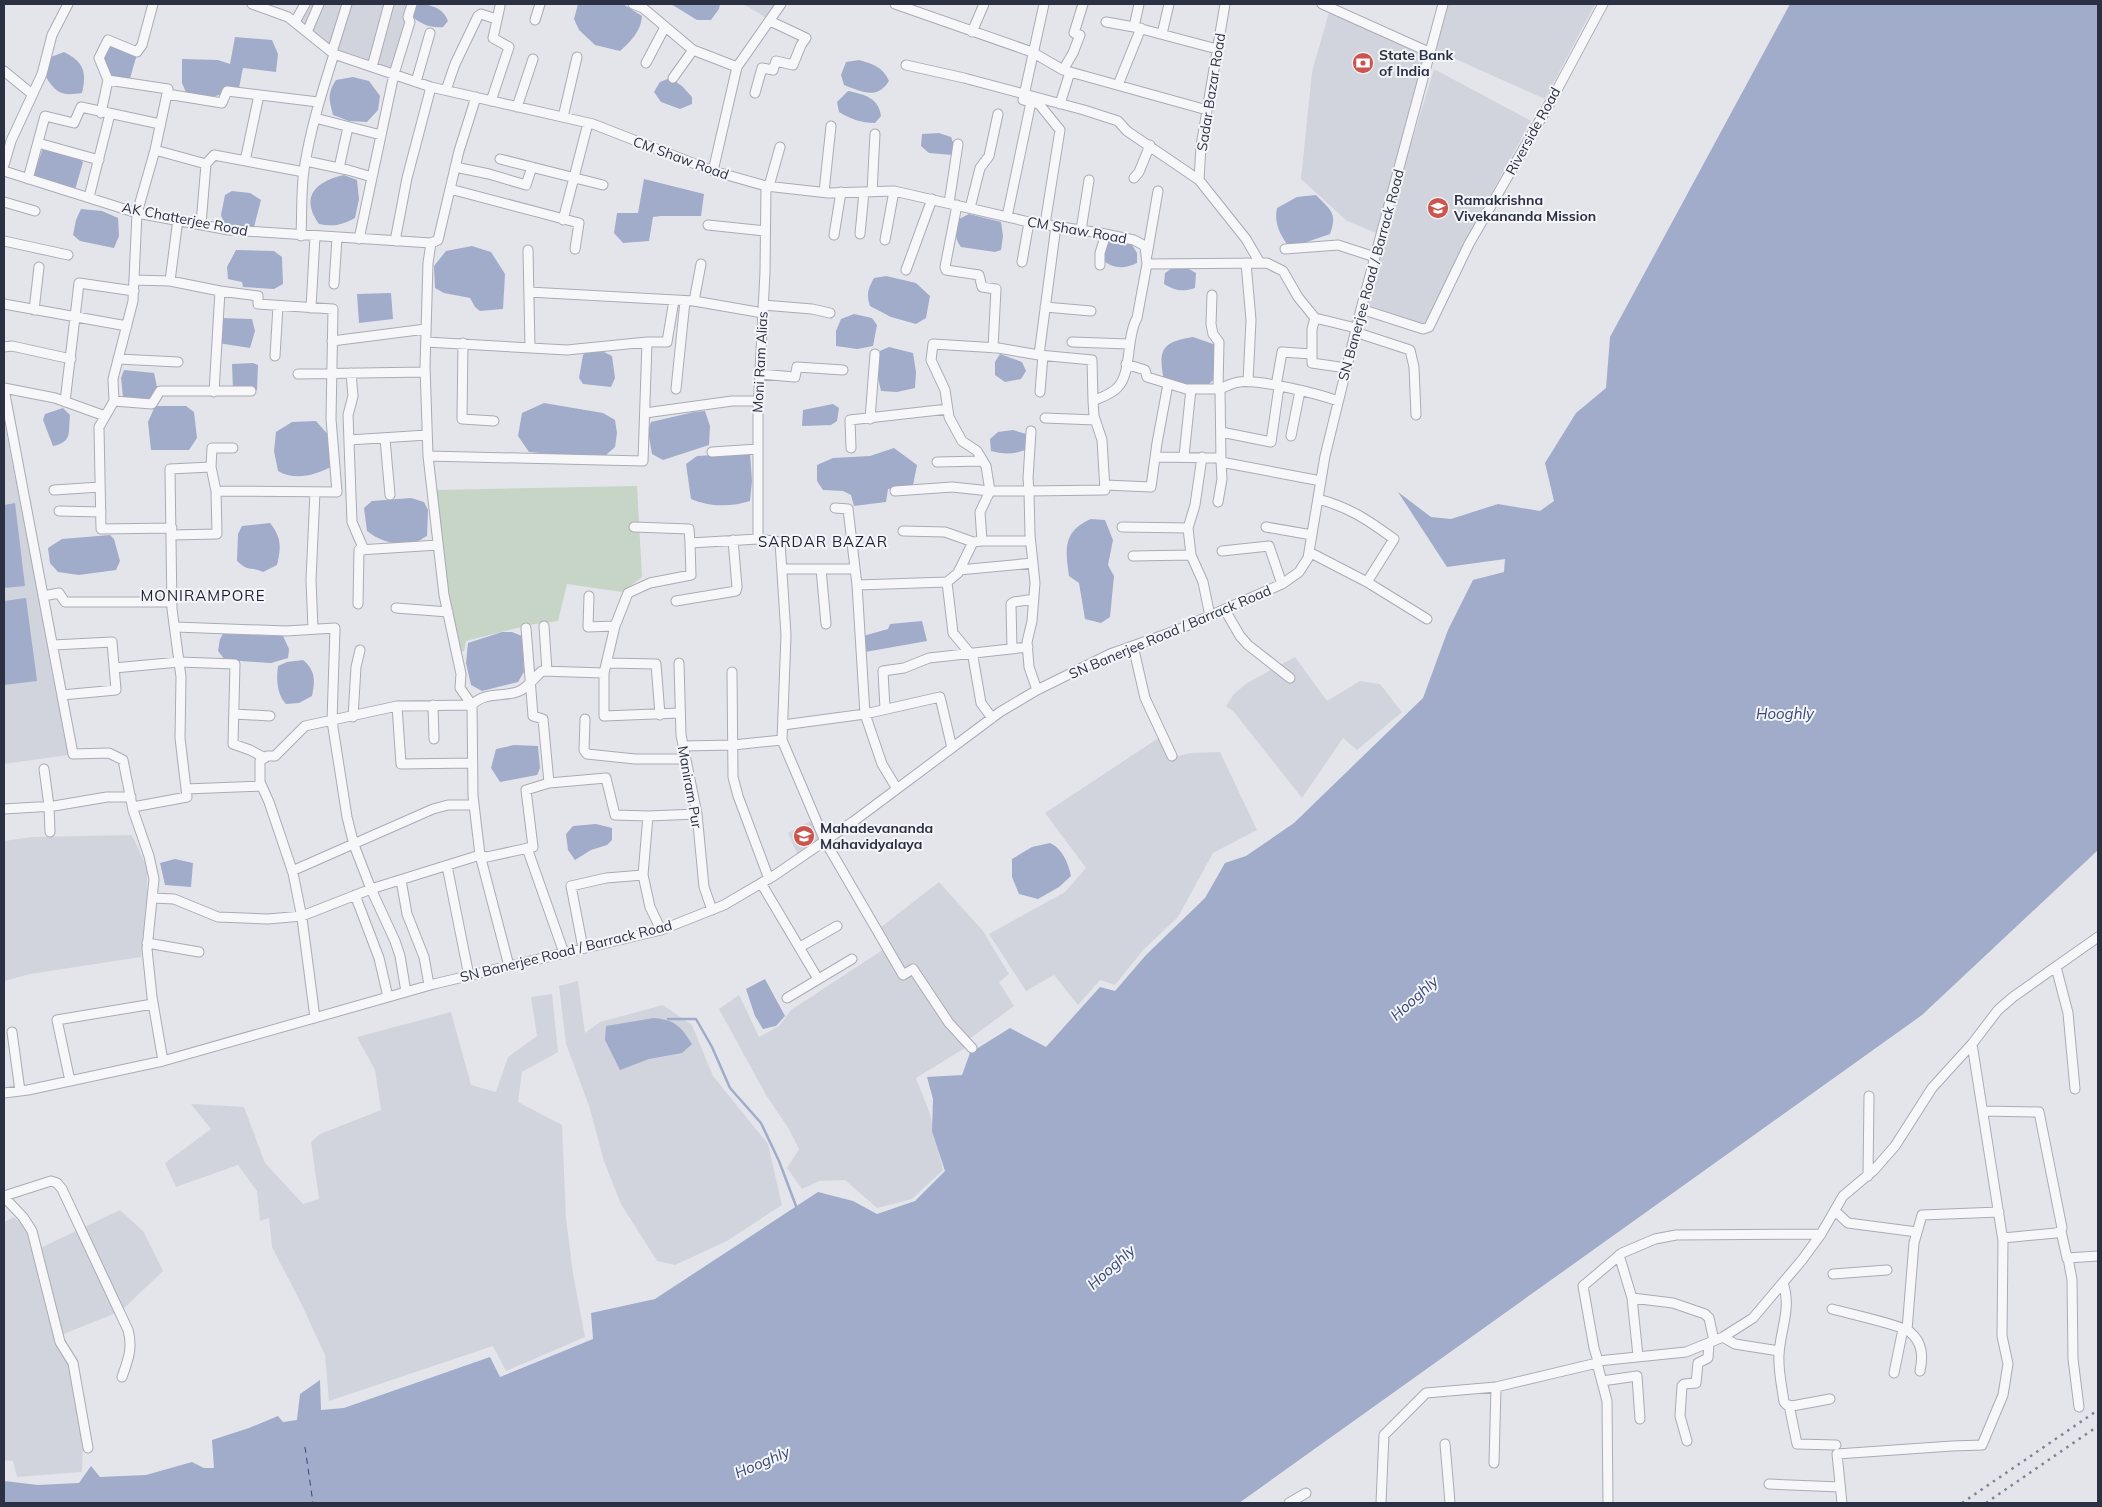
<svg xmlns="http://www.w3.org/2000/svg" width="2102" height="1507" font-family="Mulish,sans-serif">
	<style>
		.built { fill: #d2d4dd }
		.green { fill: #c6d5c5 }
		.water { fill: #a0acca }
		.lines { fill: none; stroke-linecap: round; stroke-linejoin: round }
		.stream { stroke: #a0acca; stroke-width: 2.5 }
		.ferry { stroke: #374676; stroke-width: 1; stroke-dasharray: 6 5; stroke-linecap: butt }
		.minor-casing { stroke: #a9abb5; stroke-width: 11 }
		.minor { stroke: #f7f7fa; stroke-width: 9 }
		.rail { stroke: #7e8295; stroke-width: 2.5; stroke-dasharray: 2.5 5; stroke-linecap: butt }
		.labels { text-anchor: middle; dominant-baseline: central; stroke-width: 4; stroke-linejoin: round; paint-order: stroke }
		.poi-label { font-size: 14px; font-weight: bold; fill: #2c3043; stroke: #f4f5f8; text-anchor: start }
		.street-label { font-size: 14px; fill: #2c3043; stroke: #f4f5f8 }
		.neighbourhood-label { font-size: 15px; letter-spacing: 1px; fill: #1e2134; stroke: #f4f5f8 }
		.water-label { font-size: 15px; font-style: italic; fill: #374676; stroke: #f4f5f8 }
	</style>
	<rect width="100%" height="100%" fill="#e4e5eb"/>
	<path class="built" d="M308,4H409L407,23L392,70L367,59L329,47L298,21Z
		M743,4H775L768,19Z
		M1447,4H1595L1545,99L1435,50Z
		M1329,12L1425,53L1376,233L1347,221L1301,179L1312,72Z
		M1434,69L1531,121L1467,238L1428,322L1424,324L1365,304L1401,177Z
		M4,421L50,652L68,755L4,764Z
		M1295,657L1327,701L1360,681L1380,684L1402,712L1357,750L1343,738L1302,798L1234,712L1226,706L1234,694L1247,683Z
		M1160,737L1171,761L1178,756L1191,753L1220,752L1257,830L1213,853L1178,917L1144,949L1115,985L1100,980L1078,1005L1054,975L1026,991L989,934L1065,892L1086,868L1045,813Z
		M812,820L821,839L798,855L788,833Z
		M132,835L147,867V897L141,957L30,974L4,981V841L32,837Z
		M939,882L983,931L1009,974L999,982L1014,1006L968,1040L952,1021L915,965L904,970L881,927Z
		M884,949L901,979L912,973L965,1048L916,1078L930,1114L943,1170L912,1199L877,1208L845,1180L819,1181L802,1189L787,1168L799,1149L789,1129L766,1095L719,1009L739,995L759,1037L779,1026L791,1010Z
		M578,981L585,1033L600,1022L663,1005L692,1025L713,1076L768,1144L782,1205L727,1241L675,1265L657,1261L621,1204L604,1161L589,1106L566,1044L559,986Z
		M552,994L558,1052L522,1072L518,1102L562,1125L566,1218L573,1274L585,1337L506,1371L493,1346L329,1401L325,1355L300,1301L272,1247L269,1218L260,1221L257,1191L238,1165L176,1187L165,1163L211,1129L191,1104L244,1107L265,1163L303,1204L319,1199L311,1142L320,1134L381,1110L375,1070L357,1037L451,1012L471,1085L496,1092L508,1057L537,1036L531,997Z
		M120,1210L143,1231L163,1271L121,1311L56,1337L70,1367L83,1440L82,1472L17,1477L13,1461L4,1460V1222L14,1217L28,1230L32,1252Z"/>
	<path class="green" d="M637,486L642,577L622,592L567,584L558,621L529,625L466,641L464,651L460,652L446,596L435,490Z"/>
	<path class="water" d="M416,4C429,4 443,7 448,21L443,27C431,28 423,25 414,18L413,8Z
		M578,4H623L642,16C641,31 631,41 620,51L595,45L579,30L574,19Z
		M671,4H720L719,9L711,20H697Z
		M1790,4H2098V850L1922,1015L1239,1503H4V1481L38,1485L79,1483L91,1466L100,1477L146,1475L192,1462L204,1468H214L212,1440L249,1428L278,1416L283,1422L297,1420L300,1394L320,1380L321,1410L344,1408L490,1357L500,1377L593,1339L591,1313L655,1299L818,1192L853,1201L877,1214L915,1201L945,1171L932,1131L933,1099L927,1077L962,1075L970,1053L1010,1028L1046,1047L1100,987L1115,991L1146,955L1205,898L1225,863L1246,856L1294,823L1423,698L1448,630L1473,580L1504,572L1505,559L1447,567L1398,492L1431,517L1451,519L1498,504L1540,511L1554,501L1545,463L1576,413L1606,388L1610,337Z
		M235,37L272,40L278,54L276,72L243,68L239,88L207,99L188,97L182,83V59L218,60L230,64Z
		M109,44L137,54L129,82L110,76L103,57Z
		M64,52C84,62 87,72 82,93C63,96 56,94 46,77L51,57Z
		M859,60C873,64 883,67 889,81C877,100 862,92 844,85L841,75L846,62Z
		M353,77L369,81L380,96L378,110L367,122L349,121L333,115C329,99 327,94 336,80Z
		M670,78L682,86L692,97V104L680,109L661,102L654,92L660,82Z
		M848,91C864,94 879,98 881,116L875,123C861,123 851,119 839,112L837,102Z
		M939,133L951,137L954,145L952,155L929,153L921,146L922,134Z
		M43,148L74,156L83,162L75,190L33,177Z
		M344,175L357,180L359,199L355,218C342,225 333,227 319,224C299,196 317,181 344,175Z
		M644,179L704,194L701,216H661L653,217L649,241L623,243L614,233L617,213H638Z
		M232,191L250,193L261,200L254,227L239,229L225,226L221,215L225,195Z
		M1316,195C1330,210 1338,212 1330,234L1298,245L1287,244C1279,233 1274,222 1277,208L1297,197Z
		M81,209L102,211L118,218L119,236L114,248L80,241L73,235L76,220Z
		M969,214L1001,222L1003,236L1001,250L995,252L961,247C954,238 954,228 959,219Z
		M1115,241L1131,243L1137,253V263C1125,269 1113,269 1103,260L1106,242Z
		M472,246L491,252L505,274L503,309L480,311L475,307L470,298L444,293L435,288L434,266L446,251Z
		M236,250L274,251L282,257L283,284L274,289L243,287L242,282L228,279L227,267Z
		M1174,267L1187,268L1196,273L1195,288C1183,292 1175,291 1164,284L1165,273Z
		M886,276L916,283L930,296L926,318L916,324L891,317L870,306C866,294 868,289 874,278Z
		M391,293L393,319L359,323L357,294Z
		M854,314L872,318L877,325L873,346L857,349L836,346V331L841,319Z
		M220,318L252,319L255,331L250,348L218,343Z
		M1193,337L1216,345V377L1207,386H1184L1164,381C1158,350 1161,342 1193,337Z
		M889,347L913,353L916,372L915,388L897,392L881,391L876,369L880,351Z
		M587,351H602L612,356L615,378L611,387L583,384L579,378L583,355Z
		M1000,354L1022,362L1026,371L1021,379L1005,382L995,375V362Z
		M253,363L258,365L257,390H233L232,364Z
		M124,370L154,373L157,387L153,399L123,397L121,378Z
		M544,403L603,413L615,420L617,433L615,447L606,455H564L529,452L518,436L522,413Z
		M833,404L839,408L837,421L831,425L802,426L803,410Z
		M155,406H186L194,412L197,438L189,450H151L148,422Z
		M63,408L70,415C68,432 73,442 53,446L43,420L45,414Z
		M705,411L710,426L709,445L663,460L652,454L648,431L651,422L694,412Z
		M316,421L331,438V467C315,475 295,481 278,471L274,451L276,432L292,422Z
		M1013,430L1026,434L1029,438L1028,449C1015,454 1005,455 991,451L990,439L998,432Z
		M894,448L917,465L913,485L888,489L886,502L854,506L851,495L843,491L823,490L817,481V465L833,458L870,456Z
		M750,453L752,481L750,501C732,507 709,507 691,499L686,464L697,456Z
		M411,498L424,502L428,510L427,536C423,538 418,542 413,543C397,546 379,541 367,531L364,508L372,501Z
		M15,503L25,586L4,588V505Z
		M1091,519L1105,520L1113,540L1108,565L1114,576L1110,617L1101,623L1085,619L1079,583L1069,576C1065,549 1063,531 1091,519Z
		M270,523C282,538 281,548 277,565L263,572C251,566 250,573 237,561L238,534L242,526Z
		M110,535L114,539L120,561L116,570L79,575L58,572L50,563L48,548L62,539Z
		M26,598L37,681L4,685V601Z
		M922,621L927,641L865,652L863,636L888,629L890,624Z
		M502,632H512L522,636L524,672L518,682L482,691L471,685L466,663L468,643Z
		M223,634L283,636L289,649L288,658L271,663L225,660L218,651L220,639Z
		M303,660C316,671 315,681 312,696L299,703L286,704C277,695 276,679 278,666L287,662Z
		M514,745L538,746L540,768L537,775L500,782L491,768L496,749Z
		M596,824L612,828V840L607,845L591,850L575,860L568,850L566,834L573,826Z
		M1050,843C1063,849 1068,863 1071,876L1059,887L1038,899L1019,894L1012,877V859L1032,847Z
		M175,859L193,863L191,887L165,885L160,863Z
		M765,979L785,1016L776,1026L763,1029L755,1016L746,989Z
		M654,1018C676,1020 681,1027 692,1044L682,1053L649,1059L620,1070L605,1040L606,1026Z"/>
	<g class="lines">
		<path class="stream" d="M668,1019H696L712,1047L730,1088L761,1123L779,1161L796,1206"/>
		<path class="ferry" d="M305,1447L313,1503"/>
		<g class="minor-casing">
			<path id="minor" d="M153,4L142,45L137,52L108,40L99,58L108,80L168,89L155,150L137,213L133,301L113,379L114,401L99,427L101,529L172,528
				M252,4L288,17L334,54L431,87L593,124L713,171L766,186L828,193L894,191L1029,222L1100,233L1134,240L1145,246L1147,264L1267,263L1283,271L1298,297L1315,318L1356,328
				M633,4L643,8L693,50L737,67
				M895,4L1032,52L1063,70L1207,110
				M1044,4L1023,100L1039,104L1060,130L1045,224
				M1322,4L1431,53
				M535,20L540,4
				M295,22L305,4
				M1106,22L1134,27L1217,49
				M1134,27L1139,4
				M307,32L319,4
				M972,32L984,4
				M1162,34L1169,4
				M332,52L347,4
				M646,63L665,27
				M906,65L964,78L1084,110L1118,121L1127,131L1199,180L1246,239L1260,263
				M372,67L389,4
				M1063,70L1073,53L1080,35L1074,33L1083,4
				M4,71L32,94
				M673,78L693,50
				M416,82L430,33
				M1118,85L1141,28
				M446,90L455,64L478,16L481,14L496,19
				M755,93L762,68L773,70L776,61L793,65L801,45L806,38L770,21
				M167,94L222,103L227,91L318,102
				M476,97L459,151L438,240L431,243L428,263L425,366L428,456L444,595L461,674L460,688L472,705L473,796L480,855L509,966
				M491,101L509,47L493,38L500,6
				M1060,104L1070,72
				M517,107L533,59
				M101,113L108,80
				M563,117L577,57
				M315,118L381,135
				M38,143L99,160
				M155,150L206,164L214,155L304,172
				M500,159L603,185
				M245,161L259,95
				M306,161L348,170L372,177
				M4,165L11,141L42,74L52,35L68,4
				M455,167L489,174L526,185L532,167
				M339,168L348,127
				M4,171L137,213L229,230L431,243
				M713,171L737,67L781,4
				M1134,178L1139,172L1150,145
				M28,179L45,116L74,123L81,107L160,124
				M1199,180L1201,146L1225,4
				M769,186L780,147
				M450,189L579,223L575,249
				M824,192L831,126
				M872,192L875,134
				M89,197L110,114
				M4,202L35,211
				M949,203L958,144
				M957,205L945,267L946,270L979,275L982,287L996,289L993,348
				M970,208L980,168L989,156L998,114
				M1007,217L1031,102
				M563,220L588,123
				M201,224L206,164
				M708,225L765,231
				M1081,230L1089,180
				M860,234L864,192
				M834,235L841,192
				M301,236C302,214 301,191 304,170C310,130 322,92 334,54
				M359,239L394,74L410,22L408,17L412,4
				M885,240L894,191
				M4,241L68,255
				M395,241L407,178L431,87
				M1285,249L1338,245L1375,257
				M528,250L530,347
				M1147,255L1158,191
				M1022,262L1029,222
				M1246,263L1251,320L1248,382
				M1100,265V253L1106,234
				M906,270L932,199
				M134,280L170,281L220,291L258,296V304L333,309L331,419L337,492L216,491
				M170,281L178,219
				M334,284L337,238
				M529,292L694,301L763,313
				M1212,295L1211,324L1213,334L1219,342L1218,388
				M694,301L701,264
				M4,304L127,326
				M763,305L812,309L830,313
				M1045,307L1091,311
				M311,308L315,236
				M1361,309L1423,329L1429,327L1469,244L1551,101L1603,4
				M34,310L39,267
				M1315,318L1312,329V363L1346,368
				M1355,332L1410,350L1414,367L1416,415
				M332,341L426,329
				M426,342L567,350L647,342H667L674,300
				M1072,342L1129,344
				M463,343L462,419L494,421
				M4,347L12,346L71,359
				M1039,355L1092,360L1093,401
				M275,356L278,306
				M118,359L178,362
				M1126,364L1145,370L1147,377L1186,389H1220L1221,462L1321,481
				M351,373L353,396L348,415L352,522L364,550
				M298,374L425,372
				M759,374L795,377L797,367L843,370
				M1276,386L1282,352L1312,354
				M4,388L55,398L105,416
				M4,389L73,754L109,753L123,760L133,810L149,856L154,879L147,949L152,997L163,1061
				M676,389L685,301
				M1220,389C1226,386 1233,383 1239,382C1259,379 1319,394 1338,401
				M214,392L220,291
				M1040,392L1043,355
				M114,401L152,404L160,391H251
				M65,402L79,283L134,291
				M645,413L732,401H758
				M1045,418L1095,420
				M870,419L875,354
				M1221,432L1271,442L1279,387
				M1291,436L1300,391
				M385,439L390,495
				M349,440L427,435
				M851,448L850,420L948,409
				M712,452L758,449
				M428,456L643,461L647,342
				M1184,456L1191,389
				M1155,457L1221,458
				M1202,457L1195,505L1188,528L1191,555L1203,582L1210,616
				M937,462L983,461
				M1105,485L1151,487L1157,443L1168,384
				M54,490L100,487
				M895,491L952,487L990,491H1029L1028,478L1031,431
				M1318,499C1349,507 1368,520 1394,539L1367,582
				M1218,502L1222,479L1221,462
				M835,508L848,509L857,585L865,714L882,764L897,789
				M59,511L101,512
				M634,527L689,529L690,543
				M1122,527L1188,528
				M1266,527L1312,535
				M903,531L945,532L973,542
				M172,535L217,534L216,491L211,467
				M758,539V411L765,272L766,186
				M982,541H1030
				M1222,551L1269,546L1282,584
				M1309,552L1367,582L1427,619
				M1133,556L1191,555
				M782,569H854
				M821,569L826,624
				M959,570L1033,563
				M857,585L947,582
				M43,596L59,593L65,602H172
				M589,596L588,627L615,626
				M676,601L736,591L737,587L733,540
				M358,604L359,550L438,545
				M396,608L448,612
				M1225,610L1240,636L1248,645L1290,678
				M544,626L547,671
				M175,627L286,631L335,628L332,721L347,817L354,845L371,889L395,941L400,956L406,992
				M526,628L533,716L543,719L549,783
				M313,629L311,580L315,492
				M53,645L112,642L116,690L62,695
				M1133,646L1145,698L1172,756
				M1012,649L1011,604L1014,602L1034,599
				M607,663L656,664L660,715
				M679,663L681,735L697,814L704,887L712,910
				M114,668L179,662L235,664L233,744L250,750L265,758
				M732,672L733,777L738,796L769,879
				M604,673V716L679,713
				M1037,690L1029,667L1027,642L1032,621L1035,583L1030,535L1029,491L1105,490L1102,440L1094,416L1093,401C1102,397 1112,394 1118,387C1132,372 1126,337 1137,318L1147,264
				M433,705L434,739
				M472,705C484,692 501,697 517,692C527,689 534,678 542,671L604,673L615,626L628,593L650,583L691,575L690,543L758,539L780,542L786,635L782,740L825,841L903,975L913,969L949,1023L972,1048
				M397,706L401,764L472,763
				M885,709L883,671L904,668L929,658L1028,647
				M234,714L270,716
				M353,717L356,667L360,650
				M992,718L981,703L973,657L953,633L947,582L958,573L973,542L982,541L980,512L990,491L986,466L977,451L962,441L949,417L945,390L931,360L933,344L998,348L1039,355L1056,226
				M585,719L584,750L587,754L635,759H685
				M783,725L865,714L940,697L952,748
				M683,746L733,745L782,740
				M44,769L49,806L50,832
				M186,789L262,786
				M133,807L187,797L180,738L181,677L172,609L170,469L211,467L212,448H233
				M4,809L54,806L107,797H131
				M527,848L564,953
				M447,866L469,976
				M292,871L433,809L448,805H474
				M401,880L407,914L424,957L429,985
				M761,883L818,979
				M355,895L379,958L388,997
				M152,898L174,899L218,917L268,919L302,916L371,889L480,855L487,857L533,847L526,790L549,783L606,778L615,815L648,816
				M661,930L650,907L643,875L648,816L697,814
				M147,943L199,952
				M800,947L837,926
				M583,948L571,886L606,878L643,875
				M2056,967L2068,1013L2075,1089
				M787,998L852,959
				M315,1018L302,918L293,873L269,802L260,782V761L267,756H275L305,726L397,706L472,705
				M12,1032L20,1091
				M70,1081L57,1020L153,1004
				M4,1093L28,1090L163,1061L434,984L661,930L724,905L775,875L854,821L1000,712L1037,690L1110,654L1175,631L1282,584L1299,572L1308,558L1325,456L1361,309L1443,4
				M1983,1111L2039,1112L2062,1228L2061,1231L2056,1233L2003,1238
				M1868,1176L1869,1096
				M4,1196L51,1181L57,1183L62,1189L128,1330C133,1348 128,1360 122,1377
				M4,1197L23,1217L32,1231L60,1342L73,1363L88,1448
				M1835,1211L1848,1223L1917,1232
				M2061,1231L2067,1258L2098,1256
				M1619,1255L1632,1298L1638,1356
				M2068,1258L2072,1280L2073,1359L2079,1407
				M1833,1274L1887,1270
				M1783,1283C1792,1308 1780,1330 1779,1355C1778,1371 1782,1386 1784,1402L1787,1405L1792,1406L1830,1399
				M1632,1298L1673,1303L1705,1314L1709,1318L1714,1341
				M1832,1309C1846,1313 1902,1325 1910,1332C1923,1343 1923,1357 1920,1371
				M1907,1330L1914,1243L1922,1215L1999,1212
				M1723,1337L1735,1344L1779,1351
				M1598,1361L1594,1348L1583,1286L1622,1253L1655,1239L1676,1235L1821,1234
				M1894,1373L1903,1329
				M1602,1381L1637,1376L1640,1419
				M1789,1405L1797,1444L1836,1445
				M1687,1441L1680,1416L1682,1386L1684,1384L1696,1383L1698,1363L1708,1358L1709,1343
				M1445,1444L1450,1503
				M1494,1463L1496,1387
				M1769,1484L1840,1487
				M1289,1503L1306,1493
				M1381,1503L1384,1435L1426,1393L1496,1387L1597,1363
				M1608,1503L1607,1401L1597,1363L1598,1361L1686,1352L1723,1337L1753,1318L1802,1260L1821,1234L1843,1196L1874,1170L1895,1146L1932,1088L1972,1044L1998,1010L2013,997L2098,937
				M1842,1503L1837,1454L1952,1446L1982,1445L2003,1395L2008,1364L2002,1336L2003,1241L1972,1044"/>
		</g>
		<use href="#minor" class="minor"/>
		<path class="rail" d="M1962,1503L2098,1410
			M1986,1503L2098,1426"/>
	</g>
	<defs>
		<g id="bank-disc" transform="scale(1.125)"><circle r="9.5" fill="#cb554e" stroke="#f4f5f8"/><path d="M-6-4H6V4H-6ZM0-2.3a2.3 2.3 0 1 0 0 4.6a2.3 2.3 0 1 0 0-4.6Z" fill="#fff"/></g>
		<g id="school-disc" transform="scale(1.125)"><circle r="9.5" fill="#cb554e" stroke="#f4f5f8"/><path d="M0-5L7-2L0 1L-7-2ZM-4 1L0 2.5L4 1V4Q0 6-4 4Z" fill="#fff"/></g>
	</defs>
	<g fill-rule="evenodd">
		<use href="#bank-disc" x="1363" y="63"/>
		<use href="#school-disc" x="1438" y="208"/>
		<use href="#school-disc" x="804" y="836"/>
	</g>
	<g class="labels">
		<g class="poi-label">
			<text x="1379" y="55">State Bank<tspan x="1379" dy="16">of India</tspan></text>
			<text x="1454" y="200">Ramakrishna<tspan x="1454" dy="16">Vivekananda Mission</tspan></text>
			<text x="820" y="828">Mahadevananda<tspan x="820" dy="16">Mahavidyalaya</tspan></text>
		</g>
		<g class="street-label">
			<text transform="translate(1211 92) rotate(-81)">Sadar Bazar Road</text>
			<text transform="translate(1533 131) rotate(-61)">Riverside Road</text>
			<text transform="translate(681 158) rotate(20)">CM Shaw Road</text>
			<text transform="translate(185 219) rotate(11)">AK Chatterjee Road</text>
			<text transform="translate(1077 230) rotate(10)">CM Shaw Road</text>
			<text transform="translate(1371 275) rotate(-75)">SN Banerjee Road / Barrack Road</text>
			<text transform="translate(760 362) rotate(-87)">Moni Ram Alias</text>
			<text transform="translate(1170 632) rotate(-23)">SN Banerjee Road / Barrack Road</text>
			<text transform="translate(690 787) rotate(80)">Maniram Pur</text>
			<text transform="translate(566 951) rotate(-14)">SN Banerjee Road / Barrack Road</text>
		</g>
		<g class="neighbourhood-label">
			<text x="823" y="541">SARDAR BAZAR</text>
			<text x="203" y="595">MONIRAMPORE</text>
		</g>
		<g class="water-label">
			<text x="1785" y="713">Hooghly</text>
			<text transform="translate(1414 998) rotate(-42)">Hooghly</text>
			<text transform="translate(1111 1267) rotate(-42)">Hooghly</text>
			<text transform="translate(762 1462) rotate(-23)">Hooghly</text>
		</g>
	</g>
	<rect width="2102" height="1507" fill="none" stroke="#2c3043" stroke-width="10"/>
</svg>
